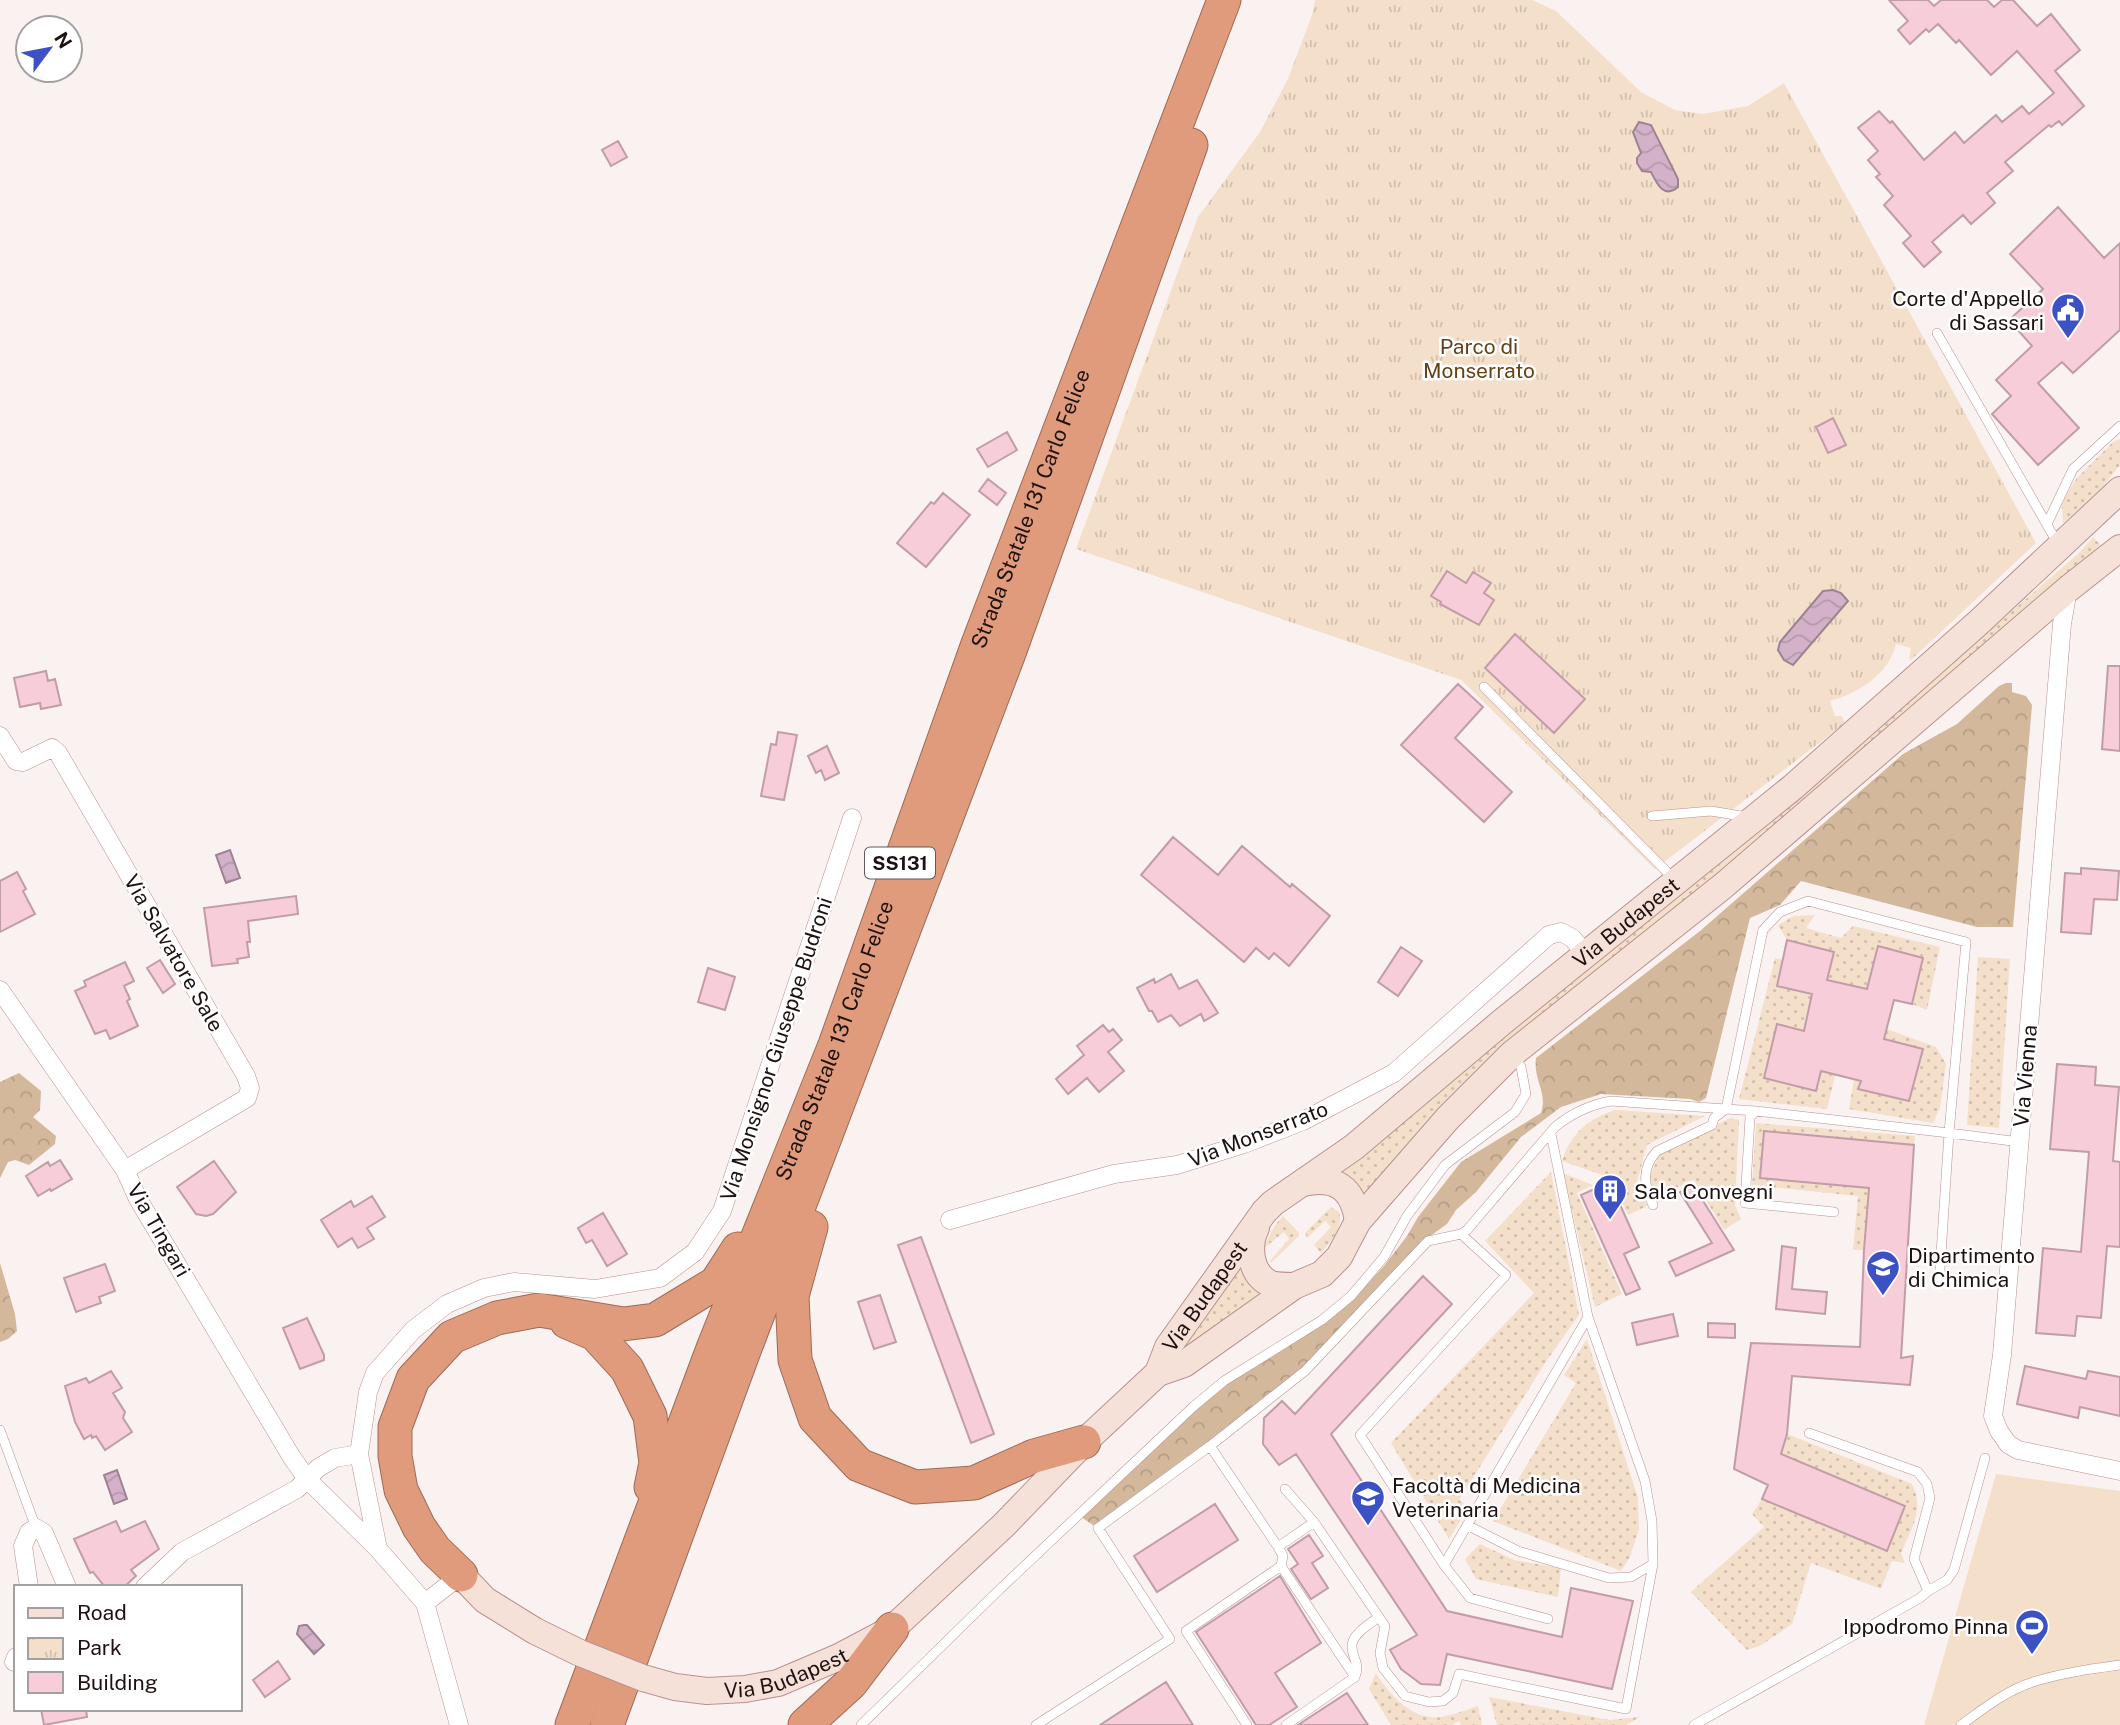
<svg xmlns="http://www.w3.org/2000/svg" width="2120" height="1725" font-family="'Public Sans',sans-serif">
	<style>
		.grass { fill: url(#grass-dots) }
		.forest { fill: url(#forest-crowns) }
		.park { fill: url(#park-tufts) }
		.pitch { fill: #f4dfca }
		.water { fill: url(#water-waves); stroke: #9d8292; stroke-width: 2 }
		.building { fill: #f6cdd8; stroke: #c19da7; stroke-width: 2 }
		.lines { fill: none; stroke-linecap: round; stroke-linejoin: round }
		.lane-casing { stroke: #b79290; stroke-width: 10 }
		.street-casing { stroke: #b79290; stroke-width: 19 }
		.secondary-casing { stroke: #b79290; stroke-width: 28 }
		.highway-casing { stroke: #9c6b57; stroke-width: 35 }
		.lane { stroke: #fff; stroke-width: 9 }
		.street { stroke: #fff; stroke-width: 18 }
		.secondary { stroke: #f6e1d8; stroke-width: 26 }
		.highway { stroke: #e09b7c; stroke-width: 33 }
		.secondary-bridge-casing { stroke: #b79290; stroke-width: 28; stroke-linecap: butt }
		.secondary-bridge { stroke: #f6e1d8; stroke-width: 26 }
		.labels { text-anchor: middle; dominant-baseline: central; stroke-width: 5; stroke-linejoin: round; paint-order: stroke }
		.shield { fill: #fff; stroke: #625858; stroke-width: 2 }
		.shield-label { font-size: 19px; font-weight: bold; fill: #1e1111 }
		.poi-label { font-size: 21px; fill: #1e1111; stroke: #fff; text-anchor: start }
		.park-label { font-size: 21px; fill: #664113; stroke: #fff }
		.street-label { font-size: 21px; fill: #1e1111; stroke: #fff }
	</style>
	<defs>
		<pattern id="grass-dots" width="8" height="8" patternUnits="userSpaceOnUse" patternTransform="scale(1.75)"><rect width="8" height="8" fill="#f4dfca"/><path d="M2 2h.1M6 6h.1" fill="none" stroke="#d1beac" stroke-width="1.8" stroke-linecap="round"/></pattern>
		<pattern id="forest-crowns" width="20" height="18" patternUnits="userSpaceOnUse" patternTransform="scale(1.75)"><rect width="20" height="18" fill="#d3b89c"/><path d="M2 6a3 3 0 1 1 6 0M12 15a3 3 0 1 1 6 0" fill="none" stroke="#b59d85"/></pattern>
		<pattern id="park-tufts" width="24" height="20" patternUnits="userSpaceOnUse" patternTransform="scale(1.75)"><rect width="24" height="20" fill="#f4dfca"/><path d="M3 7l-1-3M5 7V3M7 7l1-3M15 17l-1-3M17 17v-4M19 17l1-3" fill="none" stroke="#d1beac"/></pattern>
		<pattern id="water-waves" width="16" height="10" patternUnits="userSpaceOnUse" patternTransform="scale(1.75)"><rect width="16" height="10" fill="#d3b2c9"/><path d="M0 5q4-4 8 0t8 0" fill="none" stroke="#b598ac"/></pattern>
	</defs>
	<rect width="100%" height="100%" fill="#faf2f1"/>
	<path class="grass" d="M2120,439V465L2097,494L2063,523L2062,502L2076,479L2113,442Z
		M2093,537L2101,545L1741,857L1532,1023L1448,1100L1361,1201L1334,1175L1414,1113L1528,1017L1736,851L2079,553Z
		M1815,915L1806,928L1841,938L1853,926L1940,947L1927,1010L1912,1004L1923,958L1878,947L1867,989L1827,980L1834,952L1787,940L1778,925L1794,916Z
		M1978,957L2010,959L1999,1128L1967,1125Z
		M1775,958L1783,960L1777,986L1812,994L1804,1031L1777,1025L1764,1078L1816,1091L1825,1052L1840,1056L1827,1109L1739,1099Z
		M1887,1029L1936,1047L1946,1064L1940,1108L1933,1123L1849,1109L1854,1079L1865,1063L1859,1089L1909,1101L1922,1049L1884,1039Z
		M1616,1110L1705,1116L1647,1145L1637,1182L1647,1206L1628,1215L1611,1178L1562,1161C1571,1133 1589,1118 1616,1110Z
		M1730,1118L1739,1120L1735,1205L1741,1219L1724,1230L1694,1180L1672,1190L1674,1194L1658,1203L1649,1179L1660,1152Z
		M1756,1123L1915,1136L1914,1145L1764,1131L1869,1188L1864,1250H1853L1858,1196L1752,1185Z
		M1551,1172L1579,1315L1545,1363L1459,1500L1469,1507L1449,1539L1391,1443L1534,1293L1485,1241Z
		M1563,1173L1593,1185L1577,1193L1622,1294L1595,1307Z
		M1331,1207L1339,1212C1344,1226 1331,1242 1321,1253L1314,1245L1331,1227L1325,1221L1307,1238L1305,1233Z
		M1283,1216L1299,1233V1236L1272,1262H1269L1289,1239L1284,1232L1263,1249L1275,1225Z
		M1242,1264L1271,1293L1232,1313L1177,1356Z
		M1587,1339L1638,1498L1639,1529L1630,1557L1621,1571L1493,1521L1576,1383L1564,1375Z
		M1787,1434L1912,1484C1925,1508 1911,1530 1901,1553L1905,1563L1892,1561L1881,1589L1811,1563L1792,1624L1760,1646L1747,1650L1691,1592L1764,1527L1752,1514L1762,1499L1887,1550L1905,1506L1781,1454Z
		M1480,1544L1514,1560L1561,1568L1558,1597L1476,1579L1465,1559Z
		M1376,1673C1389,1694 1412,1721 1441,1717C1453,1715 1466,1710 1478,1706L1482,1725H1461L1459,1721L1452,1725H1391L1369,1689Z
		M1489,1697L1609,1720L1640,1717L1626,1725H1497Z"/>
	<path class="forest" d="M2006,683H2012V692L2026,696L2032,705L2013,927H1977L1801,881L1780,905L1750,918L1706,1098L1699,1102L1690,1099L1601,1094L1561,1107L1521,1137L1476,1192L1456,1210L1447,1224L1426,1239L1304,1368L1210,1444L1096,1527L1081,1517L1193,1410L1233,1378L1356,1296L1384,1266L1407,1236L1418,1217L1461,1162L1541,1113C1548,1092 1533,1081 1536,1058L1700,931L1903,754L1957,724L1999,686Z
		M19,1073L41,1091L40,1110L33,1117L56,1136L55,1144L29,1165L15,1160L8,1162L0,1178V1082Z
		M0,1263L15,1314L17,1331L8,1339L0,1342Z"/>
	<path class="park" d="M1315,0H1532L1556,11L1641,92L1675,110L1702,114L1748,106L1784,83L2036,543L1911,660L1909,658L1911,648L1896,644C1889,674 1859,693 1830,701L1835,716H1842L1845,723L1655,869L1461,680L1076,549L1198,217L1260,132L1288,79L1312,15Z"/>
	<path class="pitch" d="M1996,1474L2120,1491V1725H1924Z"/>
	<path class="water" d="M1639,122L1651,125L1678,179V187C1664,199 1657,184 1651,172L1642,171L1637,163V158L1641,153L1633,132Z
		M1833,590L1841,593L1848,601L1793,665L1784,660L1778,650L1780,642L1823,591Z
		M230,850L240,878L226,883L216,855Z
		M117,1470L127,1499L114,1504L104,1475Z
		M304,1625H307L324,1645L314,1654L297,1634L299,1626Z"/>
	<path class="building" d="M1889,0H1928L1934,6L1941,0H1987L1994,7L2002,0H2013L2037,26L2051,14L2080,50L2055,71L2084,106L2062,125L2059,121L2051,127L2049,125L2005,162L2013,171L1987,193L1995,203L1971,224L1963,215L1932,242L1941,252L1924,267L1903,243L1911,236L1884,205L1893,196L1876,177L1880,174L1868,160L1878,151L1858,128L1879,111L1890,123L1892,121L1924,160L1955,132L1964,143L1996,115L2002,122L2022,106L2029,114L2054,93L2017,51L1991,75L1959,40L1956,43L1938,24L1929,32L1926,29L1910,44L1898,30L1908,21Z
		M618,141L627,157L611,166L602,150Z
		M2058,207L2104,258L2120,243V330L2073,373L2062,362L2038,383L2079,428L2038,465L1992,414L2011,396L1996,380L2032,346L2009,320L2043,289L2010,254Z
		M1833,418L1846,445L1828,453L1816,427Z
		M1007,432L1017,450L988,467L977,449Z
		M988,479L1006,493L997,505L979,491Z
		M943,493L970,515L926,567L897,543L931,502L934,504Z
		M1447,571L1466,583L1473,572L1491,583L1484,593L1494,600L1479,625L1440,604L1441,602L1431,596Z
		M1515,634L1585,699L1554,733L1485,668Z
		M2108,666H2120V751L2102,749Z
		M46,671L48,681L55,679L61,705L41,709L40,703L20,707L14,678Z
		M1458,684L1483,707L1455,738L1512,792L1484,822L1401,745Z
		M778,732L797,735L784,800L761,796L771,744L776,745Z
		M827,746L839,773L825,780L821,770L816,773L808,756Z
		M1173,837L1218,875L1242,846L1290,887L1292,884L1330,916L1289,966L1274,953L1269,959L1256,948L1244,962L1141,875Z
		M2081,868L2119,871L2117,900L2094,899L2091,934L2061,932L2065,873L2081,874Z
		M17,872L26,889L23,891L35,914L0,932V881Z
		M296,896L298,914L248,921L250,942H247L249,957L237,959L238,963L212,966L204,908Z
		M1787,940L1834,952L1827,980L1867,989L1878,946L1923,958L1912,1004L1894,1000L1884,1039L1923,1049L1909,1101L1858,1089L1861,1081L1821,1071L1816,1091L1764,1078L1777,1024L1804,1031L1812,994L1777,986Z
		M1401,947L1422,961L1398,996L1378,982Z
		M160,960L175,984L163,993L147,968Z
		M125,962L134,981L124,986L130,999L127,1001L138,1026L110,1039L106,1030L95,1034L75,991L86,986L84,981Z
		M708,968L735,977L725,1010L698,1002Z
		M1171,974L1179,989L1197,980L1218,1013L1204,1021L1201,1014L1180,1026L1171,1015L1158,1022L1152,1011H1149L1137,988L1154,979L1155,983Z
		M1103,1025L1109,1032L1113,1029L1122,1040L1108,1052L1124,1071L1099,1092L1087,1078L1068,1094L1056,1079L1084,1055L1077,1046Z
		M2057,1064L2096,1067L2095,1085L2119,1087L2113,1161L2120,1162V1247L2107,1246L2101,1318L2077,1316L2075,1336L2036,1333L2043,1248L2081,1252L2089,1152L2050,1149Z
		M1764,1131L1914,1145L1901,1358L1913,1356L1910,1385L1792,1376L1787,1434L1781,1454L1905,1506L1887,1551L1762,1499L1768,1485L1734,1469L1751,1343L1860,1347L1864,1250L1869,1188L1760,1178Z
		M60,1160L72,1179L51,1191L50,1189L38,1196L26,1176L48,1162L50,1166Z
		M214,1161L236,1192L213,1214L206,1216L196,1214L177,1187Z
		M1610,1182L1639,1247L1624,1254L1640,1289L1626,1295L1581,1195Z
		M1693,1185L1734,1250L1676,1276L1669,1262L1712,1243L1680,1192Z
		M372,1196L385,1217L367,1228L374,1239L358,1248L352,1238L338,1247L321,1220L351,1201L354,1207Z
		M603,1213L627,1254L607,1266L592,1240L586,1243L578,1228Z
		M921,1237L994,1434L971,1443L898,1245Z
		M1782,1246L1796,1248L1792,1289L1827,1292L1825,1314L1776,1309Z
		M105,1264L115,1291L99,1297L101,1303L76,1312L64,1278Z
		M1423,1276L1452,1304L1331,1434L1447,1611L1562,1637L1571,1588L1633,1601L1612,1689L1447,1654L1440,1685L1421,1684L1401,1669L1390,1650L1417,1635L1296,1454L1279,1465L1263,1444L1264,1418L1282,1401L1295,1414Z
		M880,1295L896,1342L874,1349L858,1302Z
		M1673,1314L1678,1336L1637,1345L1632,1323Z
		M307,1318L324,1355V1360L300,1369L283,1328Z
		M1708,1323L1735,1324V1338L1708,1337Z
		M2025,1366L2086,1379L2088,1371L2120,1377V1416L2080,1407L2078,1418L2017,1404Z
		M111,1371L122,1388L113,1393L125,1412L123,1418L132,1432L105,1450L96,1436L92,1438L91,1435L84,1439L75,1422L65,1386L86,1378L89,1383Z
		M1215,1504L1238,1540L1157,1592L1134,1556Z
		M116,1521L121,1532L145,1521L159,1549L131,1570L136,1576L124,1587H105L93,1572L90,1573L74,1539Z
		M1309,1535L1323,1556L1312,1563L1328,1588L1311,1599L1291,1569L1298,1564L1288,1549Z
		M1280,1576L1321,1643L1275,1673L1297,1707L1269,1725H1256L1196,1632Z
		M278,1661L290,1679L265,1697L253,1680Z
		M1166,1682L1193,1725H1100Z
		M1347,1693L1368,1725H1298L1307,1719Z
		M41,1709H86L87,1717L44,1725Z"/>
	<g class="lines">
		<g class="lane-casing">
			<path id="lane" d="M1937,333L2058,544
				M2047,524L2073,469L2120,426
				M1484,687L1673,878
				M1652,816L1711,811L1747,817
				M1653,1205C1644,1186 1641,1168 1657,1151L1712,1125L1714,1118L1726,1109L1756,1111
				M1834,1212L1745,1203L1750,1117L1756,1111L1949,1133L1939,1284
				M1461,1234L1506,1275L1360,1435L1444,1565L1588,1317L1551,1134
				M1588,1317L1645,1481L1652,1521L1653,1564
				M0,1430L36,1528
				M1210,1446L1278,1547L1314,1522
				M1285,1489L1314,1522L1385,1626L1380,1653L1383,1668L1405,1696L1429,1702L1443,1701L1453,1693L1459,1674L1626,1709L1653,1564L1631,1577L1609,1578L1518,1551L1467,1525
				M1444,1565L1470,1598L1548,1619
				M1281,1566L1355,1677
				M1928,1591L1947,1580L1954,1570L1985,1458
				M861,1725L999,1590L1194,1406L1224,1381L1322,1320L1351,1296L1384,1257L1407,1216L1445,1165L1515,1112L1526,1094L1521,1067L1514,1056
				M1036,1725L1170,1639L1098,1528L1210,1446L1305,1371L1428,1241L1461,1234L1467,1230L1555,1127C1572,1113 1589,1105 1611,1101L1726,1109L1763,930L1780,912L1808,901L1966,942L1949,1133L2020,1142
				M1247,1725L1186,1631L1281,1566L1283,1556L1278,1547
				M1286,1725L1355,1677C1361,1662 1351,1658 1352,1645C1353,1633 1371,1623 1379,1617
				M1694,1725L1920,1598L1928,1591L1914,1559L1930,1498L1927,1484L1918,1472L1809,1433
				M1961,1725C1983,1709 2007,1690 2033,1682C2061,1673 2091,1669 2120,1665"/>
		</g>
		<g class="street-casing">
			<path id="street" d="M2068,589L2062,624L2002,1355L1993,1416L1999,1431L2008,1444L2018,1450L2120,1471
				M0,736L16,761L23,762L52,748L58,753L246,1076L250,1088L247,1098L125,1170
				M0,990L125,1170L138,1199L291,1456L307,1479L378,1549L425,1603L459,1725
				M950,1220L1114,1174L1177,1165L1244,1144L1303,1121L1394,1073L1549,935L1561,932L1572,938L1587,955
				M378,1549L359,1454L368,1392L375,1373L413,1330L447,1304L484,1288L514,1282L595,1289L660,1278L695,1252L722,1211L852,818
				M29,1587L23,1546L29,1532L36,1528L44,1533L67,1587
				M145,1587L182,1552L297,1489L318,1468L335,1458L359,1454
				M425,1603L461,1575
				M14,1662L16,1657"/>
		</g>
		<g class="secondary-casing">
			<g id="secondary">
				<path d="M1303,1183C1336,1176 1353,1188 1358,1221"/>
				<path d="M1256,1228C1247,1246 1250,1275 1271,1284C1278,1286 1287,1286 1294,1286"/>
				<path d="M1158,1373L1184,1364L1294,1286L1322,1274L1339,1257L1358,1221L1448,1118L1512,1054L1723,886L2068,589L2120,548"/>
				<path d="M461,1575L485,1600L535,1631L580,1653"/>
				<path id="s1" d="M643,1678L675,1687L707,1691L745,1689L778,1683L839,1657L892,1629L1004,1525L1084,1442L1158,1373L1168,1347L1264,1212L1273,1203L1354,1147L1502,1022L1793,787L1978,623L2120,490"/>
			</g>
		</g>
		<g class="highway-casing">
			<g id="highway">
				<path d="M811,1227L792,1296L795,1360L815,1418L859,1465L915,1487L974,1483L1034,1456L1084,1442"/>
				<path d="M567,1322L595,1334L627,1369L650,1416L656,1463L651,1487"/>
				<path d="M461,1575L435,1550L419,1527L401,1490L395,1456V1427L413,1379L452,1337L497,1318L539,1310L623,1324L655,1320L716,1283L738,1249"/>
				<path id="s2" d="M572,1725L714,1346L835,1045L978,644L1224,0"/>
				<path d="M607,1725L742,1356L1009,653L1191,145"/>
				<path d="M805,1725L851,1683L892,1629"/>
			</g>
		</g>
		<use href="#lane" class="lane"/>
		<use href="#street" class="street"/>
		<use href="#secondary" class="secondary"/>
		<use href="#highway" class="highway"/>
		<g class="secondary-bridge-casing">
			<path id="secondary-bridge" d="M580,1653L643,1678"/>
		</g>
		<use href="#secondary-bridge" class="secondary-bridge"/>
	</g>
	<defs>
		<g id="civic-pin" transform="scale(1.75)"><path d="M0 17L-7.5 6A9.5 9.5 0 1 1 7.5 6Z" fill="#3c51c4" stroke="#fff"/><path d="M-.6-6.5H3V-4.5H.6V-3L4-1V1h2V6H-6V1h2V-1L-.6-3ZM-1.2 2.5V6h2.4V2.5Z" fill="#fff"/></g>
		<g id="building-pin" transform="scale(1.75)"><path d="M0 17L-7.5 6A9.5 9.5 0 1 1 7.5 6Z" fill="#3c51c4" stroke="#fff"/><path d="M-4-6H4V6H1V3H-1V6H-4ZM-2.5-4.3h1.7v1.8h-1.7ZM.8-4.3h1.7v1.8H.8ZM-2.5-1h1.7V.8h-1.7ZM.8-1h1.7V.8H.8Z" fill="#fff"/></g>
		<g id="university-pin" transform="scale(1.75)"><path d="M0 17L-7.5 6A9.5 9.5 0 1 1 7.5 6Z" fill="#3c51c4" stroke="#fff"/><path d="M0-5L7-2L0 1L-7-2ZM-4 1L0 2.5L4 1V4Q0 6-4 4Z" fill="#fff"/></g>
		<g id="stadium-pin" transform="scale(1.75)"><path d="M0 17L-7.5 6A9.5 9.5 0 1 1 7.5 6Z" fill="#3c51c4" stroke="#fff"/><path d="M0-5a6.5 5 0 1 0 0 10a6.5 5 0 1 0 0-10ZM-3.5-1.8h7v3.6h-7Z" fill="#fff"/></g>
	</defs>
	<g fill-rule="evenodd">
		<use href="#civic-pin" x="2068" y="310"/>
		<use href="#building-pin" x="1610" y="1191"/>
		<use href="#university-pin" x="1883" y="1267"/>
		<use href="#university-pin" x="1368" y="1497"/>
		<use href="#stadium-pin" x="2032" y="1626"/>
	</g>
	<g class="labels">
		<rect class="shield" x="865" y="847.5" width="70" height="31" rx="5"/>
		<g class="shield-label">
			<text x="900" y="863">SS131</text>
		</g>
		<g class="poi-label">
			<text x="2044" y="298" text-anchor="end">Corte d'Appello<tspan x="2044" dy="24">di Sassari</tspan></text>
			<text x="1634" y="1191">Sala Convegni</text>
			<text x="1908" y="1255">Dipartimento<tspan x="1908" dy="24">di Chimica</tspan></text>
			<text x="1392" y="1485">Facoltà di Medicina<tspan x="1392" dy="24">Veterinaria</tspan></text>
			<text x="2008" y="1626" text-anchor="end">Ippodromo Pinna</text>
		</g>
		<g class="park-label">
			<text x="1479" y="346">Parco di<tspan x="1479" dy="24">Monserrato</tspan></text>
		</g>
		<g class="street-label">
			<text stroke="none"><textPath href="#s2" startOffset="1300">Strada Statale 131 Carlo Felice</textPath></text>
			<text stroke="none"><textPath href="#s1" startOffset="1290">Via Budapest</textPath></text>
			<text transform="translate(174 953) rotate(60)">Via Salvatore Sale</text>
			<text stroke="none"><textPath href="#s2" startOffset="733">Strada Statale 131 Carlo Felice</textPath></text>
			<text transform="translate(776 1049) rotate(-72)">Via Monsignor Giuseppe Budroni</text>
			<text transform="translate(2025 1076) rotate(-85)">Via Vienna</text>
			<text transform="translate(1258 1134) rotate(-21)">Via Monserrato</text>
			<text transform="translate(159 1230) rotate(60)">Via Tingari</text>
			<text stroke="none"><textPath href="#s1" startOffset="723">Via Budapest</textPath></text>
			<text stroke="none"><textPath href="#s1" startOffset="147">Via Budapest</textPath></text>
		</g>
	</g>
	<rect x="14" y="1585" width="228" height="126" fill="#ffffff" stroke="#a5a0a0" stroke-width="2"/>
	<rect x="28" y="1608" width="35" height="10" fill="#f6e1d8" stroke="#a5a0a0" stroke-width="2"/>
	<text x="77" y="1620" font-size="21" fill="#1e1111">Road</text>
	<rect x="28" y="1638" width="35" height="21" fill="url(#park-tufts)" stroke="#a5a0a0" stroke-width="2"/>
	<text x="77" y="1655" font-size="21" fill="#1e1111">Park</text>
	<rect x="28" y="1672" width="35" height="21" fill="#f6cdd8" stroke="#a5a0a0" stroke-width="2"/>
	<text x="77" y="1690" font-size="21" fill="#1e1111">Building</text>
	<g transform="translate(49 49) rotate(58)"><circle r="33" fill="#ffffff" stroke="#a5a0a0" stroke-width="2"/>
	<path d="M0-5L12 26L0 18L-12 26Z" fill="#3c51c4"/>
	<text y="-10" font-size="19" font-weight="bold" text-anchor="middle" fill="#1e1111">N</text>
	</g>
</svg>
